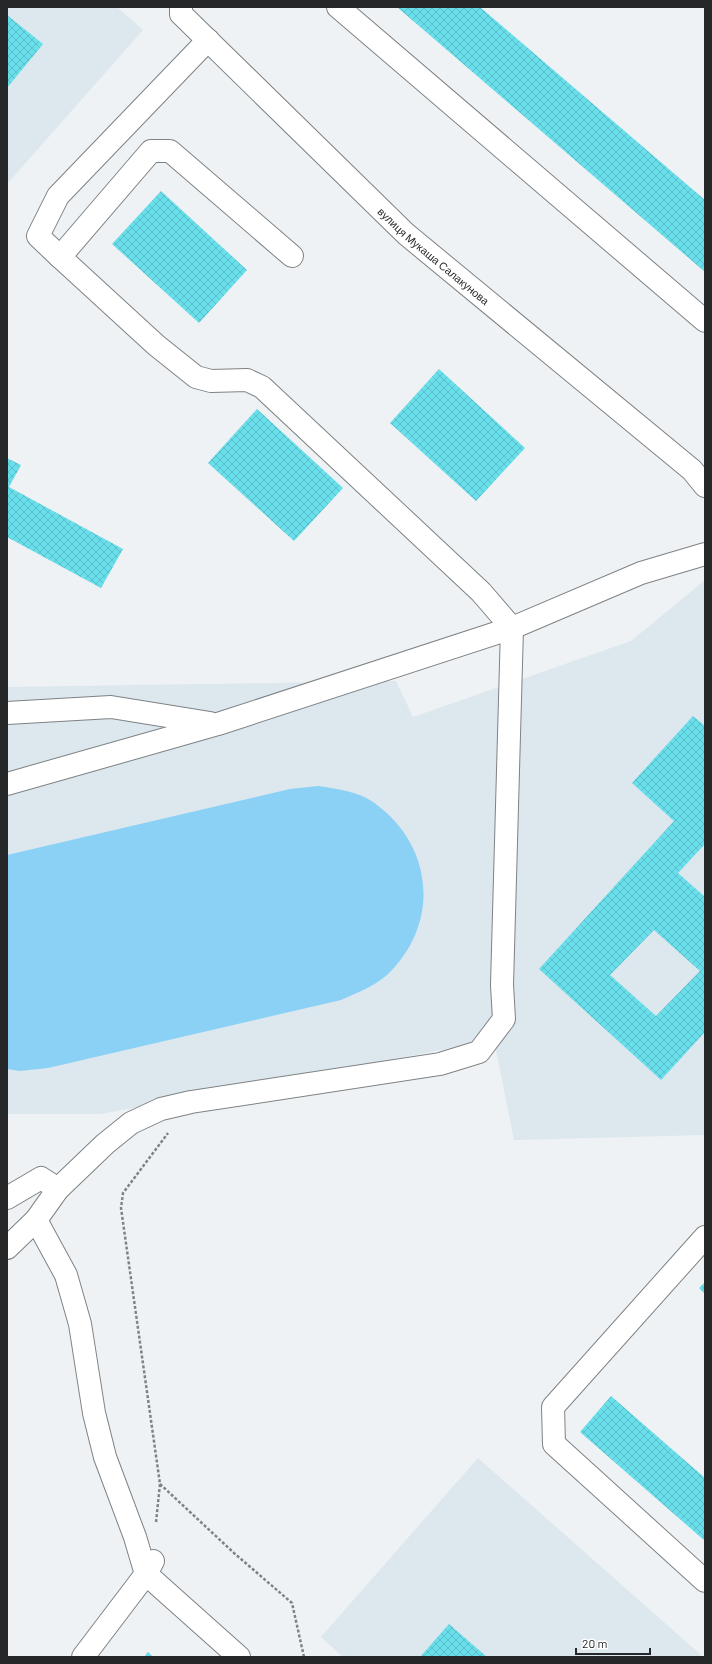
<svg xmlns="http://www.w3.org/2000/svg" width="712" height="1664" font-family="Barlow,sans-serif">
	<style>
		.built { fill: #dce7ee }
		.pitch { fill: #8bd1f6 }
		.building { fill: url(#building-cross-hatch); fill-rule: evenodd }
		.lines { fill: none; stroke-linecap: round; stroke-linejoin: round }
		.minor-casing { stroke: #7f8284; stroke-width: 24 }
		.path { stroke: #808384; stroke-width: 2.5; stroke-dasharray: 3 2; stroke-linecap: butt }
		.minor { stroke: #fff; stroke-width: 22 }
		.labels { text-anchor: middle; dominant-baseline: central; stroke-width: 3; stroke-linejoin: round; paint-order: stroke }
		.street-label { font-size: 11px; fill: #262728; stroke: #fff }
	</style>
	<defs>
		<pattern id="building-cross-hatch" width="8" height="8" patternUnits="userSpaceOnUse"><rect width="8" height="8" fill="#69dfeb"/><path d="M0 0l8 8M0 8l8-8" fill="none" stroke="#5bbfca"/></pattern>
	</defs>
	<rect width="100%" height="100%" fill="#eef2f4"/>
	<path class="built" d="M7,7H117L143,30L7,184Z
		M705,580V1135L514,1140L494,1040L101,1114H7V687L396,681L413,717L631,641Z
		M478,1458L701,1655L699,1657H343L321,1637Z"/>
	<path class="pitch" d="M318,786C337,789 357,791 373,802C432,843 441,919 391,971C378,985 359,992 341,1000L48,1068L20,1071L7,1069V855L290,789Z"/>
	<path class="building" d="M397,7H480L705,200V272Z
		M7,15L43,44L7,88Z
		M161,191L247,270L199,323L112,244Z
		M439,369L525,448L476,501L390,423Z
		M257,409L343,488L294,541L208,463Z
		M7,458L21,465L9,487L123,549L101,588L7,537Z
		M693,716L705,726V844L678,873L705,897V1032L661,1080L539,969L674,821L632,783ZM654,930L700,971L656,1016L610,975Z
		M705,1282V1294L699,1288Z
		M611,1396L705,1478V1541L580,1432Z
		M449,1624L487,1657H420Z
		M148,1652L153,1657H144Z"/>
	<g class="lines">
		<g class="minor-casing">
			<g id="minor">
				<path id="s1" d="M181,7V14L406,234L692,470L705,486"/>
				<path d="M338,7L705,321"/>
				<path d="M292,256L170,151H151L60,257L156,345L196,377L211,381L247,380L262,387L481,592L512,628L641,573L705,554"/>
				<path d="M60,257L38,236L58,196L208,40"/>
				<path d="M7,713L111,707L210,723"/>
				<path d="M7,784L218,724L512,628L502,985L504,1019L479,1052L440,1064L191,1102L161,1109L131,1123L105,1144L58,1189L36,1220L7,1248"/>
				<path d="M7,1198L41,1178L58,1189"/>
				<path d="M36,1220L66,1275L80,1324L94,1413L105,1457L135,1537L146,1574L239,1657"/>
				<path d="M705,1237L553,1407L554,1444L705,1581"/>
				<path d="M83,1657L146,1574L153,1561"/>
			</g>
		</g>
		<path class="path" d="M160,1484L234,1553L292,1603L304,1657
			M156,1522L160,1484L121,1208L123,1193L168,1133"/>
		<use href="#minor" class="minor"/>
	</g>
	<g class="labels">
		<g class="street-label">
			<text stroke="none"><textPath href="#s1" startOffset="357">вулиця Мукаша Салакунова</textPath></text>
		</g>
	</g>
	<rect width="712" height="1664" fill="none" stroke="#262728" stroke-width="16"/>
	<path d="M576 1648v6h74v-6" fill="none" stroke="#262728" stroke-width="2"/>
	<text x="582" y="1648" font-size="12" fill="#262728" stroke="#ffffff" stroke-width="3" paint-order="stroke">20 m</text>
</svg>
